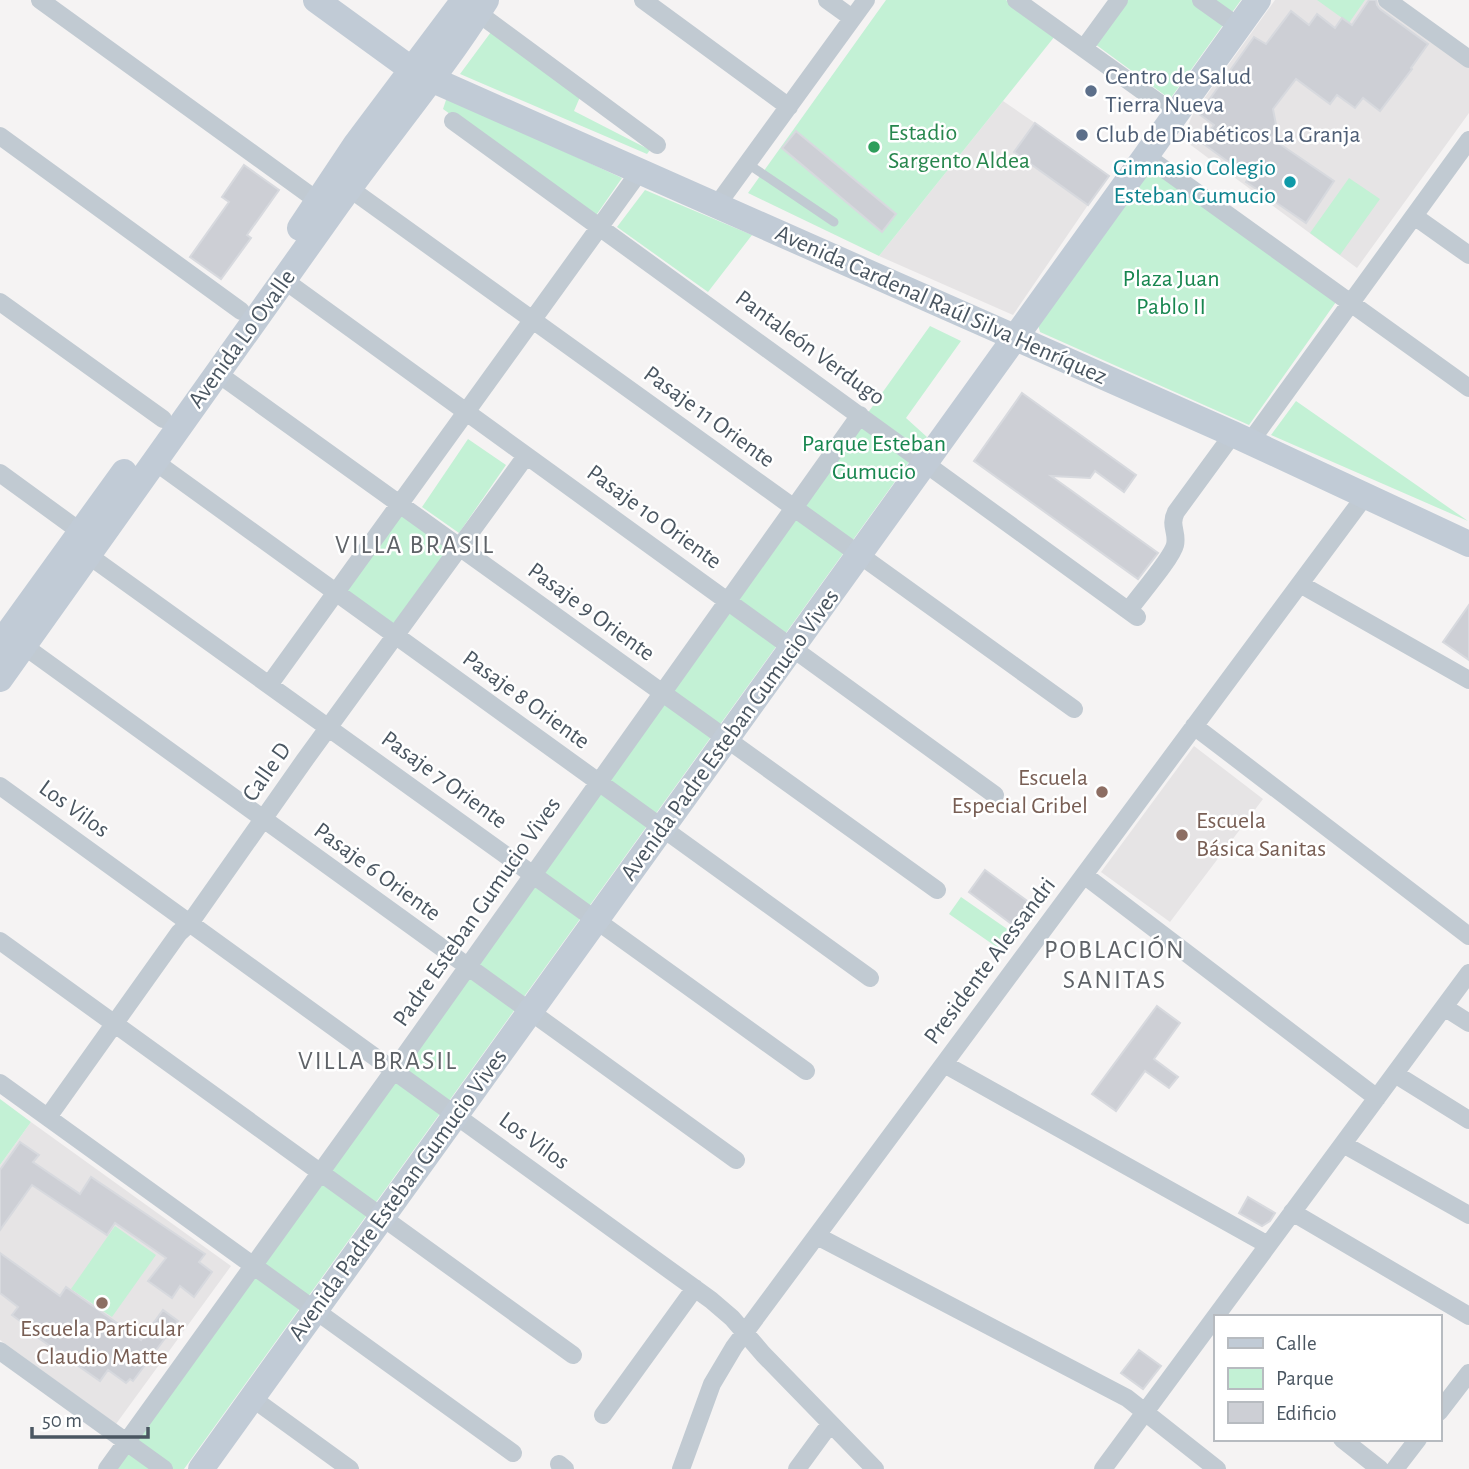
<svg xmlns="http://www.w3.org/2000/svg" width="1469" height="1469" font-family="'Alegreya Sans',sans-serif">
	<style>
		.education { fill: #e6e4e5 }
		.green { fill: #c3f1d5 }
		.building { fill: #cdcfd5; stroke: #d7d9de; stroke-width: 2 }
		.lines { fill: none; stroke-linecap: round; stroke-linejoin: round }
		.lane { stroke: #c1cad2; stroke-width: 9 }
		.street { stroke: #c1cad2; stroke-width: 18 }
		.secondary { stroke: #c1cbd6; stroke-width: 26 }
		.service-dot { fill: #5c6f8a; stroke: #fff; stroke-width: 2.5 }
		.leisure-dot { fill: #2e9e5b; stroke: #fff; stroke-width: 2.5 }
		.culture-dot { fill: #0f9aa8; stroke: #fff; stroke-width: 2.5 }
		.education-dot { fill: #8d6e63; stroke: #fff; stroke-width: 2.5 }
		.labels { text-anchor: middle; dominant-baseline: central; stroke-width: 5; stroke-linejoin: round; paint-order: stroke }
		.service-label { font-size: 24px; fill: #4e5e75; stroke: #fff; text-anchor: start }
		.leisure-label { font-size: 24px; fill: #27864d; stroke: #fff; text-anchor: start }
		.culture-label { font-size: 24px; fill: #0d838f; stroke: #fff; text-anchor: end }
		.park-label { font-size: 24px; fill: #17864f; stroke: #fff }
		.street-label { font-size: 24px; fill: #4a5661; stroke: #fff }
		.education-label { font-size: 24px; fill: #785e54; stroke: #fff; text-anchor: end }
		.neighbourhood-label { font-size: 26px; letter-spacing: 2px; fill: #5f6368; stroke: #fff }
	</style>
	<rect width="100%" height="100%" fill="#f5f3f3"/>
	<path class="education" d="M1275,0H1379L1469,65V113L1357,268L1188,143L1184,134L1193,114Z
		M1003,101L1035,123L1014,153L1088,205L1013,315L879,256Z
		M1194,746L1263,799L1170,922L1101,872Z
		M31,1122L231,1266L116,1424L0,1340V1165Z"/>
	<path class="green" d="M886,0H1006L1055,36L879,256L748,193Z
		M1127,0H1241L1170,99L1095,44Z
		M1317,0H1365L1349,23Z
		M491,32L580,97L574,111L650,150L647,154L460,74Z
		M447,97L622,178L597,214L592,215L443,109Z
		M1152,168L1336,302L1249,425L1040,332L1037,321Z
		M1349,178L1380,199L1340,255L1310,233Z
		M645,190L752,235L708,292L617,227Z
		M930,326L961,341L906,418L927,437L184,1469H112Z
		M1296,401L1468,521L1271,435Z
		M468,439L506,465L459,533L422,507Z
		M403,514L448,545V552L397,622L392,625L348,594L345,587Z
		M961,897L1010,931L998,948L949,914Z
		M0,1099L31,1122L0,1165Z
		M115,1226L156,1255L112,1317L71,1289Z"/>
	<path class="building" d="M1369,0H1376L1377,5L1380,9L1428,44L1411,68L1412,69L1380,111L1363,98L1355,108L1337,95L1330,104L1296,79L1273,109L1277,130L1271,138L1334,181L1306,223L1246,182L1249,177L1201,142L1214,125L1199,114L1254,37L1266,44L1291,11L1309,25L1317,14L1335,28L1342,18L1352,25Z
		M1035,123L1109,176L1088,205L1014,152Z
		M796,131L896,214L882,232L782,148Z
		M244,165L279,190L247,235L251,238L221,279L190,257L229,202L222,197Z
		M1022,393L1136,475L1124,492L1095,471L1090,478L1051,476L1158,553L1138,579L974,461Z
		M1469,605V660L1443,642Z
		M985,870L1034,906L1017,928L969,892Z
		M1157,1006L1180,1023L1154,1059L1178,1077L1169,1088L1145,1071L1116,1111L1092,1094Z
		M20,1142L39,1155L33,1162L80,1194L91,1177L205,1254L199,1262L212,1272L194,1297L180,1286L172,1298L148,1281L166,1258L115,1223L107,1235L32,1185L0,1230V1170Z
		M1248,1197L1275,1213L1270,1221L1262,1226L1239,1213Z
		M0,1253L60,1296L66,1287L141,1340L163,1310L178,1321L133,1381L130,1379L126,1383L108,1370L100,1381L33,1334L35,1332L12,1315L18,1307L0,1293Z
		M1139,1350L1161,1366L1143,1389L1121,1373Z"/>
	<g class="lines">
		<path class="lane" d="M748,164L834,222"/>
		<path class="street" d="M40,0L318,201
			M643,0L789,107
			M827,0L852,18
			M1016,0L1176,115
			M1201,0L1239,27
			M1387,0L1469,59
			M478,13L657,145
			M1084,48L1119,0
			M453,121L1137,617
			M0,136L241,311
			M1146,156L1469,388
			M349,188L1074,709
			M717,205L866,0
			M1414,216L1469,255
			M284,280L995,795
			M0,302L163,419
			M217,373L937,890
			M1250,442L1469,140
			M154,461L870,978
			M0,473L81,532
			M88,555L806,1071
			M1300,584L1469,680
			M1129,610C1138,597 1172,558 1175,545C1178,532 1169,526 1176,512L1233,434
			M24,646L736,1160
			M269,685L640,171
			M1194,726L1469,936
			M0,786L711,1300L732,1318L763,1354L875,1469
			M1084,875L1377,1098
			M0,941L573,1355
			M1444,1007L1469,1023
			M944,1064L1268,1245
			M1395,1074L1469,1120
			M0,1083L513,1453
			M48,1117L179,933L190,923L304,761L526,456
			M1343,1144L1469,1215
			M1292,1212L1469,1316
			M817,1236L1127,1398L1217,1469
			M0,1351L164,1469
			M252,1398L350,1469
			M1439,1412L1469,1373
			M603,1415L695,1288
			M1342,1439L1380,1469
			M559,1464L565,1469
			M107,1469L405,1055L860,415
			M681,1469L712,1384L734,1347L1365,496
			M797,1469L830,1424
			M1103,1469L1469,973
			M1395,1469L1418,1439"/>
		<path class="secondary" d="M316,0L411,69L431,79L1233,434L1469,544
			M300,228L356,144L464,0
			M0,644L124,472
			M0,679C112,521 225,363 337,205C386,136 441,72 486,0
			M201,1469L1258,0"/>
	</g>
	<g class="service-dot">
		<circle cx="1091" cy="91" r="7"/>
		<circle cx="1082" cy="135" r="7"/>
	</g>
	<circle class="leisure-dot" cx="874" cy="147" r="7"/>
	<circle class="culture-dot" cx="1290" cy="182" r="7"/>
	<g class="education-dot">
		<circle cx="1102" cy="792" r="7"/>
		<circle cx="1182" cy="835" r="7"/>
		<circle cx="102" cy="1303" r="7"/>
	</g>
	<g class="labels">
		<g class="service-label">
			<text x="1105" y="77">Centro de Salud<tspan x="1105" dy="28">Tierra Nueva</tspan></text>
			<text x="1096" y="135">Club de Diabéticos La Granja</text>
		</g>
		<g class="leisure-label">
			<text x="888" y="133">Estadio<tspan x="888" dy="28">Sargento Aldea</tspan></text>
		</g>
		<g class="culture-label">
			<text x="1276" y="168">Gimnasio Colegio<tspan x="1276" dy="28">Esteban Gumucio</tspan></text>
		</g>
		<g class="park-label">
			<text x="1171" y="279">Plaza Juan<tspan x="1171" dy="28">Pablo II</tspan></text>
			<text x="874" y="444">Parque Esteban<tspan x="874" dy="28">Gumucio</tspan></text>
		</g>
		<g class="street-label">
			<text transform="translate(941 305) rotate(24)">Avenida Cardenal Raúl Silva Henríquez</text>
			<text transform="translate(242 339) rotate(-54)">Avenida Lo Ovalle</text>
			<text transform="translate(810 348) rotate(36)">Pantaleón Verdugo</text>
			<text transform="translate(709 417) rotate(36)">Pasaje 11 Oriente</text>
			<text transform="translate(654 517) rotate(36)">Pasaje 10 Oriente</text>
			<text transform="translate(591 612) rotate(36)">Pasaje 9 Oriente</text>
			<text transform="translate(526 700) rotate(36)">Pasaje 8 Oriente</text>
			<text transform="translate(730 735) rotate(-54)">Avenida Padre Esteban Gumucio Vives</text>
			<text transform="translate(267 772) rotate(-55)">Calle D</text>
			<text transform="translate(444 780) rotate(36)">Pasaje 7 Oriente</text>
			<text transform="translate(74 809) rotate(36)">Los Vilos</text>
			<text transform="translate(377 872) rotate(36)">Pasaje 6 Oriente</text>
			<text transform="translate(477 912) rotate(-55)">Padre Esteban Gumucio Vives</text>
			<text transform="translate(990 961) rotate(-53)">Presidente Alessandri</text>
			<text transform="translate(534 1141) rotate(36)">Los Vilos</text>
			<text transform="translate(398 1195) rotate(-54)">Avenida Padre Esteban Gumucio Vives</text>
		</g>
		<g class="education-label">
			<text x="1088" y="778">Escuela<tspan x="1088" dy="28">Especial Gribel</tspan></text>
			<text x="1196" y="821" text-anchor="start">Escuela<tspan x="1196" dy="28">Básica Sanitas</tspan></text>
			<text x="102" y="1329" text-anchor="middle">Escuela Particular<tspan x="102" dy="28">Claudio Matte</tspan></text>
		</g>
		<g class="neighbourhood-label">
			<text x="415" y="545">VILLA BRASIL</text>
			<text x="1115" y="950">POBLACIÓN<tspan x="1115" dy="30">SANITAS</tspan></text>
			<text x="378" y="1061">VILLA BRASIL</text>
		</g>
	</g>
	<rect x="1214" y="1315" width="228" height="126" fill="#ffffff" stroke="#b7bbc0" stroke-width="2"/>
	<rect x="1228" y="1338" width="35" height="10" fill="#c1cbd6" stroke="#b7bbc0" stroke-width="2"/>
	<text x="1276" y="1350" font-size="21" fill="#4a5661">Calle</text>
	<rect x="1228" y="1368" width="35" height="21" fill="#c3f1d5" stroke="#b7bbc0" stroke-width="2"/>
	<text x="1276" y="1385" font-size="21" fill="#4a5661">Parque</text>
	<rect x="1228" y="1402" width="35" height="21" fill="#cdcfd5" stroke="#b7bbc0" stroke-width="2"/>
	<text x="1276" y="1420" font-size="21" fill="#4a5661">Edificio</text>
	<path d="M32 1427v10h116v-10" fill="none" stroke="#4a5661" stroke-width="3.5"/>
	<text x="42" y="1427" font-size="21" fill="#4a5661" stroke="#ffffff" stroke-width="5" paint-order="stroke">50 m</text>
</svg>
